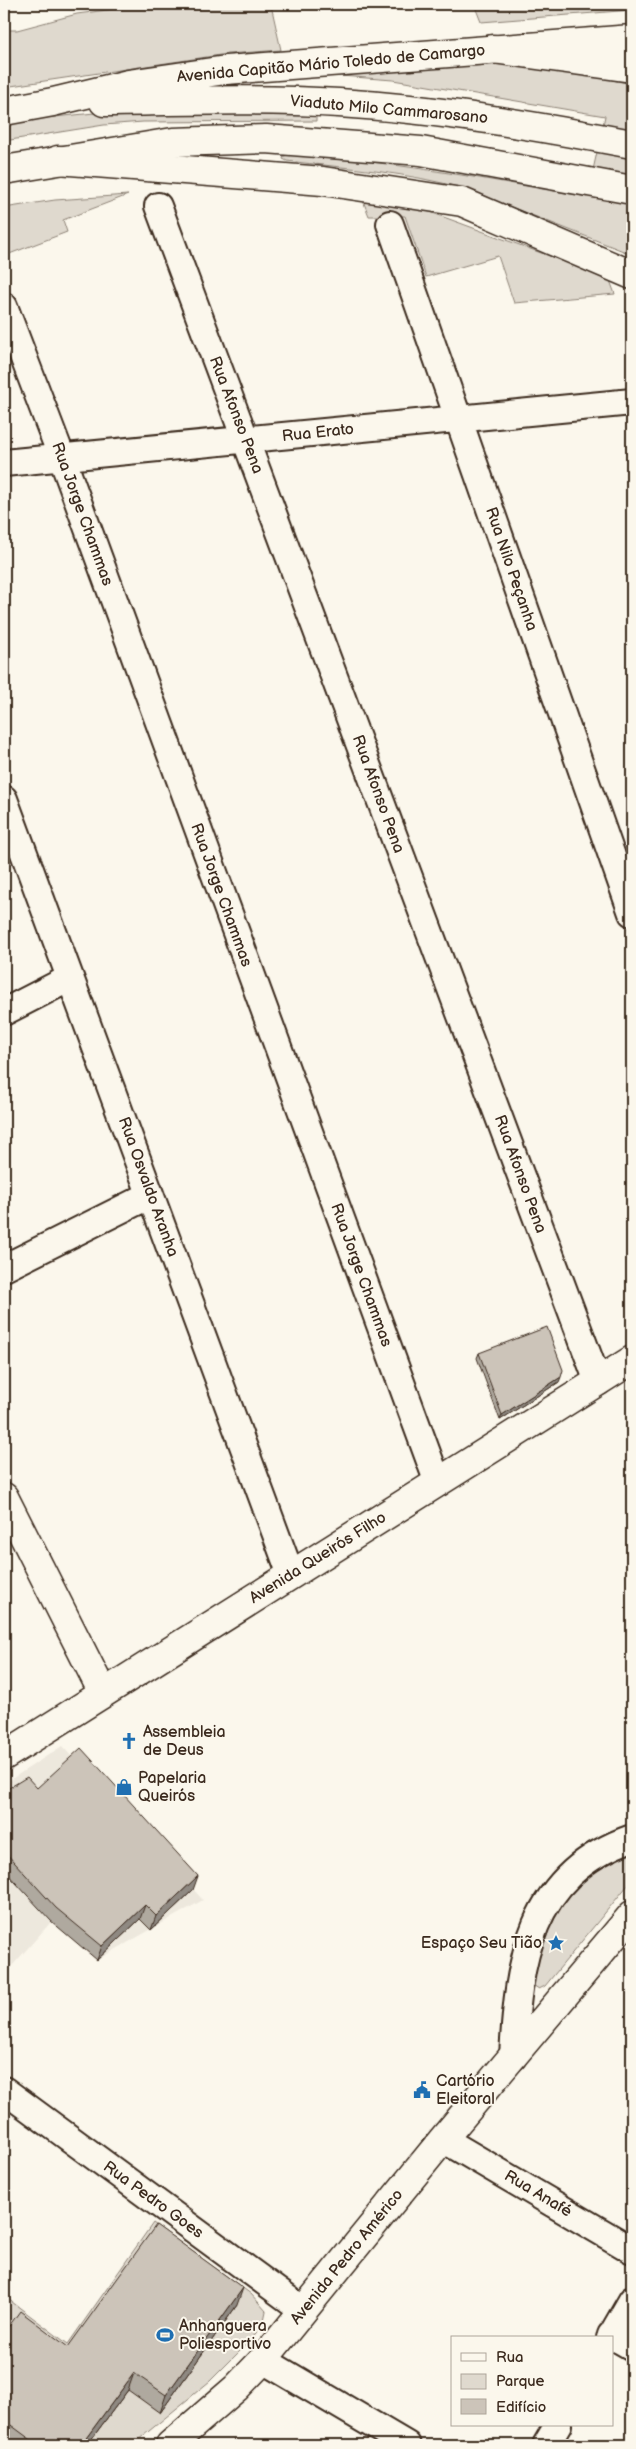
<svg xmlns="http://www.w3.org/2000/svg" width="636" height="2449" font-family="'Balsamiq Sans',sans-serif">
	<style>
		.built { fill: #ede8dd }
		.green { fill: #dfd9ce; stroke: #8d8276 }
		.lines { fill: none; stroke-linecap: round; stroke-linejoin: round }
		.street-casing { stroke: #3b2a1e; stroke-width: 30 }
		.secondary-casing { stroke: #3b2a1e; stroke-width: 31 }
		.primary-casing { stroke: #3b2a1e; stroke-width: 31 }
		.highway-casing { stroke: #3b2a1e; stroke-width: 31 }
		.street { stroke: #fbf7ec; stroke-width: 26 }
		.secondary { stroke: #fbf7ec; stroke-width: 28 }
		.primary { stroke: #fbf7ec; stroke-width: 28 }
		.highway { stroke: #fbf7ec; stroke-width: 28 }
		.wall { fill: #afa99f; stroke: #3b2a1e }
		.shaded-wall { fill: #8f8982; stroke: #3b2a1e }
		.building { fill: #ccc4b9; stroke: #3b2a1e }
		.labels { text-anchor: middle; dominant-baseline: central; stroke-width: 4; stroke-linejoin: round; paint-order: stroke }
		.street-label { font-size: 16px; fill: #3b2a1e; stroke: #fbf7ec }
		.poi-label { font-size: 16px; fill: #3b2a1e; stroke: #fbf7ec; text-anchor: start }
	</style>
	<rect width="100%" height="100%" fill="#fbf7ec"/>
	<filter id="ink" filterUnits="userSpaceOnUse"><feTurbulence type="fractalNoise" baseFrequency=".02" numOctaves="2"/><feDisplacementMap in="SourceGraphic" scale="10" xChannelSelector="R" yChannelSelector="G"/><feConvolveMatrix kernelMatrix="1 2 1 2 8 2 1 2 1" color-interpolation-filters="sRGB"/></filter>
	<g filter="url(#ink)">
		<path class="built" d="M271,4H454L429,7Z
			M62,1746L203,1900L97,1960L51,1922L4,1975V1784Z"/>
		<path class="green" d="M474,4H632V10L481,22Z
			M144,5H271L281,50L227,54L4,87V30H17L77,14Z
			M509,62L547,67L632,84L631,254L465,189C407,172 347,168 287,161L283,159L284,156C311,150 344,158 371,162C444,171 515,184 587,197L605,116L393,80L327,75Z
			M125,110H316V121L143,122L104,125L4,141V122Z
			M128,195L63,220L67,232L4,256V208L55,200Z
			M362,198L430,212L609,278L615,294L514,303L498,256L426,277L405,216H369Z
			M632,1849V1880L545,1986L539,1989L531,1984C549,1915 567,1883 632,1849Z
			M153,2223L251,2294L266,2311L263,2325L242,2349L210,2381L132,2445H4V2296L68,2344Z"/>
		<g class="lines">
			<g class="street-casing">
				<path id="street" d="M158,206L598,1382
					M390,224L632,913
					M4,306L62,458L438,1483
					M4,463L632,402
					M4,799L291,1575
					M4,1012L70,978
					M4,1268L150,1195
					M513,2057C518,1961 529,1874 632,1838
					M4,2090L303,2310
					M443,2139L632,2250
					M611,2335L632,2347
					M610,2338L632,2300
					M263,2360L407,2445
					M546,2445L558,2425"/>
			</g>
			<g class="secondary-casing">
				<path id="secondary" d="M4,1497L103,1693
					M4,1756L632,1360"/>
			</g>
			<g class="primary-casing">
				<path id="primary" d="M104,102C183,101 261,98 339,103C438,109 536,126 632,144
					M4,111L53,102L128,84L226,70L632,39
					M4,170L173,142L266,139L421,151L632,190
					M170,2445L236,2388L263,2360L443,2139L632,1915"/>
			</g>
			<g class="highway-casing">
				<path id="highway" d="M493,49L632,68
					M58,160L323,181L462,202L632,275"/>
			</g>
			<use href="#street" class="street"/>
			<use href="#secondary" class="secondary"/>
			<use href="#primary" class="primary"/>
			<use href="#highway" class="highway"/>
		</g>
		<path class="wall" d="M479,1353L559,1382L500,1420L477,1358Z
			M37,1788L193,1890L151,1930L140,1919L97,1960L51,1921L4,1870V1791Z
			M237,2305L160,2413L128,2390L87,2445H8L4,2442V2333L68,2347Z"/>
		<path class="shaded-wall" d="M561,1377L559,1382L500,1420L502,1415Z
			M198,1876L193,1890L151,1930L156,1916Z
			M145,1905L140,1919L97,1960L102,1946Z
			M243,2288L237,2305L160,2413L166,2395Z
			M134,2373L128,2390L87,2445H81Z"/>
		<path class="building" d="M547,1327L563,1370L561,1377L502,1415L479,1353Z
			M81,1748L198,1876L156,1916L145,1905L102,1946L56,1908L4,1851V1791L27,1777L37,1788Z
			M156,2225L243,2288L166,2395L134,2373L81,2445H38L4,2420V2333L20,2311L68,2347Z"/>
	</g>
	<defs>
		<g id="church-bare" transform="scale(1.35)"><path d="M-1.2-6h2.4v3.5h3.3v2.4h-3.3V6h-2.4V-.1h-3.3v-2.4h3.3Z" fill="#1f6fb2" stroke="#fbf7ec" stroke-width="2.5" paint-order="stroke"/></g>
		<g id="shop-bare" transform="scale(1.35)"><path d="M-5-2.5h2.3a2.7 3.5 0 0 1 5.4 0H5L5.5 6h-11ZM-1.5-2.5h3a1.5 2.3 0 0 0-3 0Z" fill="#1f6fb2" stroke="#fbf7ec" stroke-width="2.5" paint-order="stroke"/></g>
		<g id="sight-bare" transform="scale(1.35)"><path d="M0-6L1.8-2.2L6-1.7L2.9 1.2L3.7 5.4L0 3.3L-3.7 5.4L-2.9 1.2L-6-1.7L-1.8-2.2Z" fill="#1f6fb2" stroke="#fbf7ec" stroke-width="2.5" paint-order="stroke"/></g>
		<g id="civic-bare" transform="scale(1.35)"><path d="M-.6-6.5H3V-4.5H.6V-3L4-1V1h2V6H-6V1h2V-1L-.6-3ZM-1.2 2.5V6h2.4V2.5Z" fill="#1f6fb2" stroke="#fbf7ec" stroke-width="2.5" paint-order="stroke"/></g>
		<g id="stadium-bare" transform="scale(1.35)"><path d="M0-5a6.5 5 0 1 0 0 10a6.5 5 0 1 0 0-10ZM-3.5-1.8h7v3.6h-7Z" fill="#1f6fb2" stroke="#fbf7ec" stroke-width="2.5" paint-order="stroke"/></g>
	</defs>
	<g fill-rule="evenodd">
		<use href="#church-bare" x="129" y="1741"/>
		<use href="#shop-bare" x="124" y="1787"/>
		<use href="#sight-bare" x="556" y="1943"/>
		<use href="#civic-bare" x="422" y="2090"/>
		<use href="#stadium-bare" x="165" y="2335"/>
	</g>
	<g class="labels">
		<g class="street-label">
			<text transform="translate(331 64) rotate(-5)">Avenida Capitão Mário Toledo de Camargo</text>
			<text transform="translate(389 110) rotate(5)">Viaduto Milo Cammarosano</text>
			<text transform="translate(236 415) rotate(69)">Rua Afonso Pena</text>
			<text transform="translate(318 433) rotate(-6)">Rua Erato</text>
			<text transform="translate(82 514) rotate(70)">Rua Jorge Chammas</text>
			<text transform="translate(511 569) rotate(71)">Rua Nilo Peçanha</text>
			<text transform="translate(378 794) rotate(70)">Rua Afonso Pena</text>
			<text transform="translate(221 895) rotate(70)">Rua Jorge Chammas</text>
			<text transform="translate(520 1174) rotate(70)">Rua Afonso Pena</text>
			<text transform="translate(148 1187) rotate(70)">Rua Osvaldo Aranha</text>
			<text transform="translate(361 1275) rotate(70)">Rua Jorge Chammas</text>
			<text transform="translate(318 1558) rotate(-32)">Avenida Queirós Filho</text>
			<text transform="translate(538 2194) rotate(31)">Rua Anafé</text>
			<text transform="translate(153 2200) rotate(36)">Rua Pedro Goes</text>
			<text transform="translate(347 2257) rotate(-51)">Avenida Pedro Américo</text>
		</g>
		<g class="poi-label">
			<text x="143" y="1732">Assembleia<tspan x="143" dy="18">de Deus</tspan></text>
			<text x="138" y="1778">Papelaria<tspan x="138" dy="18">Queirós</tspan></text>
			<text x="542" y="1943" text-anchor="end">Espaço Seu Tião</text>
			<text x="436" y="2081">Cartório<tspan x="436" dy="18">Eleitoral</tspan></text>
			<text x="179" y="2326">Anhanguera<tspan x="179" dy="18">Poliesportivo</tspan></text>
		</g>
	</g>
	<rect width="636" height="2449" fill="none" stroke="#fbf7ec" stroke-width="20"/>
	<rect x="10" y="10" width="616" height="2429" fill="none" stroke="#3b2a1e" stroke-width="2" filter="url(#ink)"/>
	<rect x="451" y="2336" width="162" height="90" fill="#fbf7ec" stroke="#aea59a"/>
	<rect x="461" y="2353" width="25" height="8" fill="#fbf7ec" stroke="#aea59a"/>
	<text x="496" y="2362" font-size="15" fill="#3b2a1e">Rua</text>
	<rect x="461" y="2374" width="25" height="15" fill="#dfd9ce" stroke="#aea59a"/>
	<text x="496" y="2386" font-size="15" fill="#3b2a1e">Parque</text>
	<rect x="461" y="2399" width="25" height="15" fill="#ccc4b9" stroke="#aea59a"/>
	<text x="496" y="2412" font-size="15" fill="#3b2a1e">Edifício</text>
</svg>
